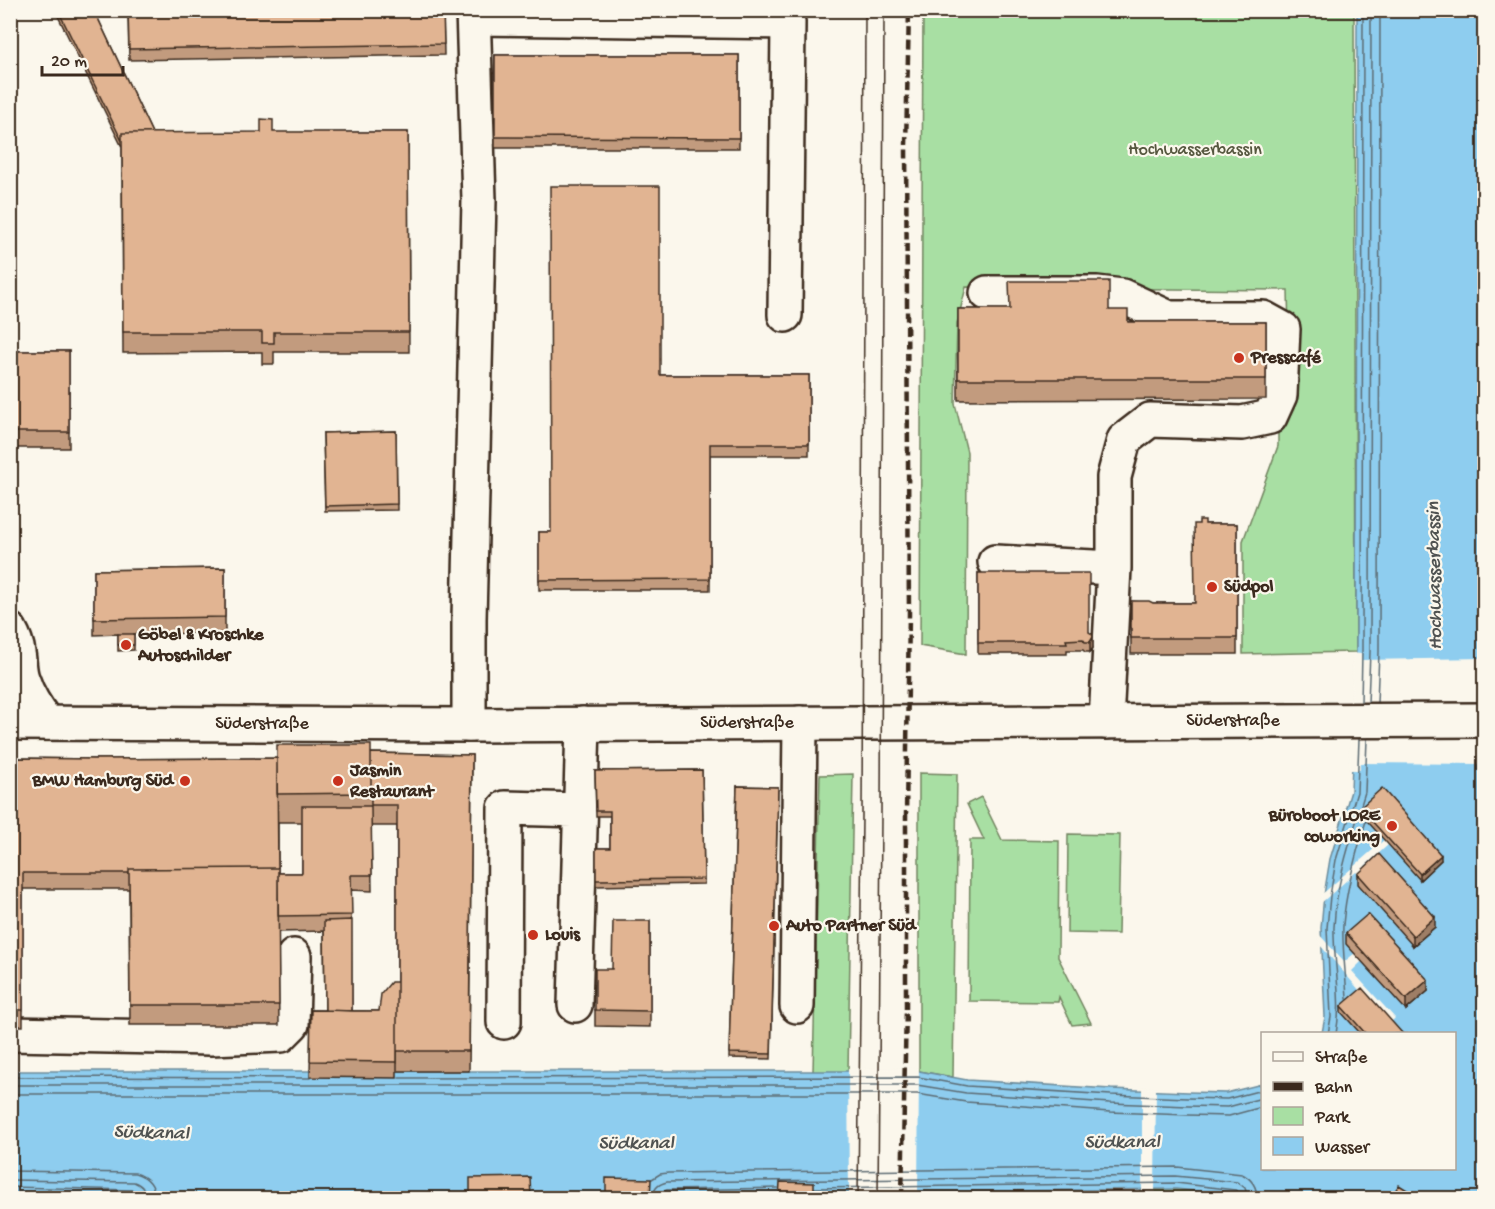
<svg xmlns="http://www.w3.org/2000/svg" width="1495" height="1209" font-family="'Gochi Hand',sans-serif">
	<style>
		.green { fill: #a8dfa3; stroke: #728460; stroke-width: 1.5 }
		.water { fill: #8ecdef; stroke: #6d8c9b; stroke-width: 1.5 }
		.pier { fill: #fbf7ec }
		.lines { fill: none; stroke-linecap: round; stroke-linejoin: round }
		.shore { stroke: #5c6b72; stroke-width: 1.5 }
		.minor-casing { stroke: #3b2a1e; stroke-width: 38 }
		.major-casing { stroke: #3b2a1e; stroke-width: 38 }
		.minor { stroke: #fbf7ec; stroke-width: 33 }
		.major { stroke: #fbf7ec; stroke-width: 33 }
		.tram { stroke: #3b2a1e; stroke-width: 1.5 }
		.rail { stroke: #3b2a1e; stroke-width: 4.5; stroke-dasharray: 9 4.5; stroke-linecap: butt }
		.wall { fill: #c29b7e; stroke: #3b2a1e; stroke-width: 1.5; fill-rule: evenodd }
		.shaded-wall { fill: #9e7e66; stroke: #3b2a1e; stroke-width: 1.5 }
		.building { fill: #e1b492; stroke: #3b2a1e; stroke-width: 1.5 }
		.poi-dot { fill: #c8321e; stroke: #fbf7ec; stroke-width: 2 }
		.labels { text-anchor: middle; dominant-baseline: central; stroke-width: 4.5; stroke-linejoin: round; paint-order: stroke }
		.park-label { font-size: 18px; fill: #56573f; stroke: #fbf7ec }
		.poi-label { font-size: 18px; font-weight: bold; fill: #3b2a1e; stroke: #fbf7ec; text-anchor: start }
		.street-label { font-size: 18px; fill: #3b2a1e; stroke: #fbf7ec }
		.water-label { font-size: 20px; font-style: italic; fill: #505352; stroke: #fbf7ec }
	</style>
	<rect width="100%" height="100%" fill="#fbf7ec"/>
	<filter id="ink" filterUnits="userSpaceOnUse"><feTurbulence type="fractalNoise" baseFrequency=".0167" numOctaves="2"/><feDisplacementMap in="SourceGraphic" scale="12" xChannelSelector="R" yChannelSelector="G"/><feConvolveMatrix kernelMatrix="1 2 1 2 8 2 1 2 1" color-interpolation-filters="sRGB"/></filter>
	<g filter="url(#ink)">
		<path class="green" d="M923,11H1354L1356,652L1243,654V541L1278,446V390L1290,378L1288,290L966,287L957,323L955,404L967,452L966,654L920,646Z
			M919,773L957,774L953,1077L919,1071Z
			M853,774L848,1072H813L820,775Z
			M981,797L1002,840L1059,841L1058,957L1091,1023L1072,1025L1059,997L1058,1002L969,1001L970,840H984L967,804Z
			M1068,834L1120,835L1118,934L1067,933Z
			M1176,1189L1260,1198H1140V1190Z"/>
		<path class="water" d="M1357,11H1484V1198H1260L1176,1189L461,1198H285L11,1193V1071H919L967,1080L1111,1089L1188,1092L1226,1093L1262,1084V1168H1454V1034L1322,1033L1325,1017L1321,928L1324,895L1330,859L1351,791L1356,652Z"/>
		<path class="pier" d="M1353,653L1361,654L1362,660L1484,658V764L1360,763V770H1349Z
			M1384,840L1388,845L1365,866L1371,873L1363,879L1356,872L1320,904L1321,895Z
			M1318,933L1344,962L1355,953L1362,961L1352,971L1395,1018L1389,1024L1319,944Z
			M919,1068L918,1195L849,1196L848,1069Z
			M1142,1087L1156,1088L1155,1192L1142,1193Z"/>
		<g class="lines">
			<path class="shore" d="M1361,703L1362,652L1363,10
				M1368,703L1370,652L1371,10
				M1377,703L1379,652L1380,10
				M1361,805L1365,792L1367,739
				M1347,999C1346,975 1342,949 1343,925C1346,889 1355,856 1366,821
				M1328,1034L1331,1017L1327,928L1330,896L1336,860L1357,792L1359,739
				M1336,1034C1343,999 1333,962 1334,927C1336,887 1347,850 1359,813
				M10,1077L310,1078
				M399,1078L918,1077L967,1086L1111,1095L1188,1098L1227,1099L1262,1090
				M10,1085H917L966,1093L1110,1103L1188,1106L1228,1107L1262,1098
				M10,1094H917L966,1102L1110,1112L1187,1115L1229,1116L1262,1107
				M10,1171L135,1173C148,1177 155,1185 155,1198
				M652,1179L660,1174L668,1173L1177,1167L1242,1174C1252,1179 1257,1187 1257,1198
				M10,1180L134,1182C142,1185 146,1190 146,1198
				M10,1187L132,1190L138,1193
				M815,1188L1176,1183L1235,1190L1240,1193L1241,1198
				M653,1198C653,1189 658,1184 667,1182L1175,1176L1237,1182L1245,1188L1248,1198
				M661,1198L662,1193L667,1190L778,1188"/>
			<g class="minor-casing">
				<path id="minor" d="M474,18L788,22L785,315
					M987,293H1097L1122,296L1169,318H1263L1283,329L1280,395L1270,417L1242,423L1150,420L1124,440L1114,477V568L1106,722
					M995,562L1114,568
					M10,630C14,637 17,645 18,653C20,663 19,672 23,681C28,697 37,710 47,723
					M469,725V619L479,200L473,10
					M575,1005L583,724
					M797,1006L800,723
					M504,1022L505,808L581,810
					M10,1034L211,1038L281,1035L292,1024L294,956"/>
			</g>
			<g class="major-casing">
				<path id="major" d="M10,723L469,725L1484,720"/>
			</g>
			<use href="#minor" class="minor"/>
			<use href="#major" class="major"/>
			<path class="tram" d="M858,1198L862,816L865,10
				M878,1198L881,817L884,10"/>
			<path class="rail" d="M902,1198L906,1008V816L909,614L906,146L909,10"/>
		</g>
		<path class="wall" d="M55,10H94L152,133L408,132L409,352H274V364H262V352L123,353L122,147Z
			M128,10H443L444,55L129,60Z
			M495,55H739V148H495Z
			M958,309L1109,310L1128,322H1266V399L958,400Z
			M10,351H69V448H10Z
			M660,375H809V455H710V590H539V532H551Z
			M396,431L397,510L325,511L323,433Z
			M1205,524H1237V654H1131V601L1153,603H1195Z
			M225,568V633L134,634V650L118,651V634L94,635V570Z
			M978,573L1089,632L1093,648L1090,652H1085L1083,650H1067V654H978Z
			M371,753L472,755L469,1071H397V1028V1078L310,1077L311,1010H325L324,931L278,932L279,1025H130L129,889H23V1026H10V758L94,759L277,758ZM278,822H302V873H278ZM371,826H397V982L379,1011H352L351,890L372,891Z
			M702,770L704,884L596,886V848H610V816H596L595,771Z
			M737,786L778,787L771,1059L729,1058Z
			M1360,808L1441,860L1420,880L1360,813Z
			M1358,874L1435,927L1413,946L1358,884Z
			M650,921V1027L595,1026V1010L612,969Z
			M1346,933L1428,991L1406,1010L1346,944Z
			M1341,1006L1403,1034H1361L1341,1012Z"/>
		<path class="shaded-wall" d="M1093,637V648L1090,652V642Z
			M1441,855V860L1420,880V874Z
			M1435,917V927L1413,946V936Z
			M1428,980V991L1406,1010V999Z"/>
		<path class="building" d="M58,10H94L152,133H122V141Z
			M128,10H443L444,44L129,49Z
			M495,55H739V138L495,137Z
			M261,119L273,120V132H408L409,332H274V343H262V332H123L122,133L261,132Z
			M550,186H660V375H809V444H710V579L539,580V532H551Z
			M1009,281H1109V310H1128V322H1266V379H958V309H1010Z
			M10,351H69V432H10Z
			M396,431L397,504L325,506L323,433Z
			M1199,520H1205V524H1237V638H1131V601H1149L1153,603H1195L1194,524H1199Z
			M225,568V617L94,619V570Z
			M978,573H1089V632L1092,634L1093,637L1090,642H1085L1083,639L1066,640L1067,643H978Z
			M118,634H134V645H118Z
			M277,745H371V793L277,794Z
			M371,753L472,755L469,1051H397V805H371Z
			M10,758L94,759L277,758L278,868L129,869V873H23V1010H10Z
			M702,770L704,879L596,880V848H610V811H596L595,771Z
			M737,786L778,787L771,1054L729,1053Z
			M1382,788L1441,855L1420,874L1360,808Z
			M302,806H371L372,875H351L352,915L278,916V873H302Z
			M1379,854L1435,917L1413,936L1358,874Z
			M278,868L279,1005H130L129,869Z
			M1368,914L1428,980L1406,999L1346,933Z
			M352,920V1011L325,1010L324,921Z
			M613,921H650V1011L595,1010V969H612Z
			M391,982H397V1062L310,1061L311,1010L379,1011L381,994Z
			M1362,988L1403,1034H1366L1341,1006Z
			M530,1177L531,1198H470V1178Z
			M606,1178L651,1179L650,1198H606Z
			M780,1182L814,1183V1198H779Z
			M1399,1185L1420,1198H1390Z
			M144,1195V1198H12V1196Z"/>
	</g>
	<g class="poi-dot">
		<circle cx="1239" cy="358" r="6"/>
		<circle cx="1212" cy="587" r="6"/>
		<circle cx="126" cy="645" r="6"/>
		<circle cx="185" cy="781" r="6"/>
		<circle cx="338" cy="781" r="6"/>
		<circle cx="1392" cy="826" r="6"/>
		<circle cx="774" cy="926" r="6"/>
		<circle cx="533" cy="935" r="6"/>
	</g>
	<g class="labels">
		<g class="park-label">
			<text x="1195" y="150">Hochwasserbassin</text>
		</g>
		<g class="poi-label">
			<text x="1251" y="358">Presscafé</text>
			<text x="1224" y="587">Südpol</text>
			<text x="138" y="635">Göbel &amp; Kroschke<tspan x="138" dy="21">Autoschilder</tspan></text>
			<text x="350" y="771">Jasmin<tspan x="350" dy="21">Restaurant</tspan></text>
			<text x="173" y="781" text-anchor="end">BMW Hamburg Süd</text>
			<text x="1380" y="816" text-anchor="end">Büroboot LORE<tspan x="1380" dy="21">coworking</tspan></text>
			<text x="786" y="926">Auto Partner Süd</text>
			<text x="545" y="935">Louis</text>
		</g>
		<g class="street-label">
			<text x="1233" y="721">Süderstraße</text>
			<text x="747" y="723">Süderstraße</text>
			<text x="262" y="724">Süderstraße</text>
		</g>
		<g class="water-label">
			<text transform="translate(1436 576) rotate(-91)">Hochwasserbassin</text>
			<text transform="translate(151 1134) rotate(2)">Südkanal</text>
			<text x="1122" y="1143">Südkanal</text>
			<text x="636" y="1144">Südkanal</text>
		</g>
	</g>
	<rect width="1495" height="1209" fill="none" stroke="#fbf7ec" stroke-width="36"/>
	<rect x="18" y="18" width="1459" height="1173" fill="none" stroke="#3b2a1e" stroke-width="2" filter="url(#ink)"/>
	<rect x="1261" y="1032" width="195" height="138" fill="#fbf7ec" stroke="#aea59a" stroke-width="1.5"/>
	<rect x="1273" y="1052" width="30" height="9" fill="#fbf7ec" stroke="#aea59a" stroke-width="1.5"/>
	<text x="1315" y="1062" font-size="18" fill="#3b2a1e">Straße</text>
	<rect x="1273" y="1082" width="30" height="9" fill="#3b2a1e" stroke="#aea59a" stroke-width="1.5"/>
	<text x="1315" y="1092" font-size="18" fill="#3b2a1e">Bahn</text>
	<rect x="1273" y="1107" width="30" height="18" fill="#a8dfa3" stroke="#aea59a" stroke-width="1.5"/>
	<text x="1315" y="1122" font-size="18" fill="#3b2a1e">Park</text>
	<rect x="1273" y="1137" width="30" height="18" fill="#8ecdef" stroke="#aea59a" stroke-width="1.5"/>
	<text x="1315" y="1152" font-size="18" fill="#3b2a1e">Wasser</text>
	<path d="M42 66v9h81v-9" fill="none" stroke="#3b2a1e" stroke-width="3"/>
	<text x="51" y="66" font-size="18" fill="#3b2a1e" stroke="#fbf7ec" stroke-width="4.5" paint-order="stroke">20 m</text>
</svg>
